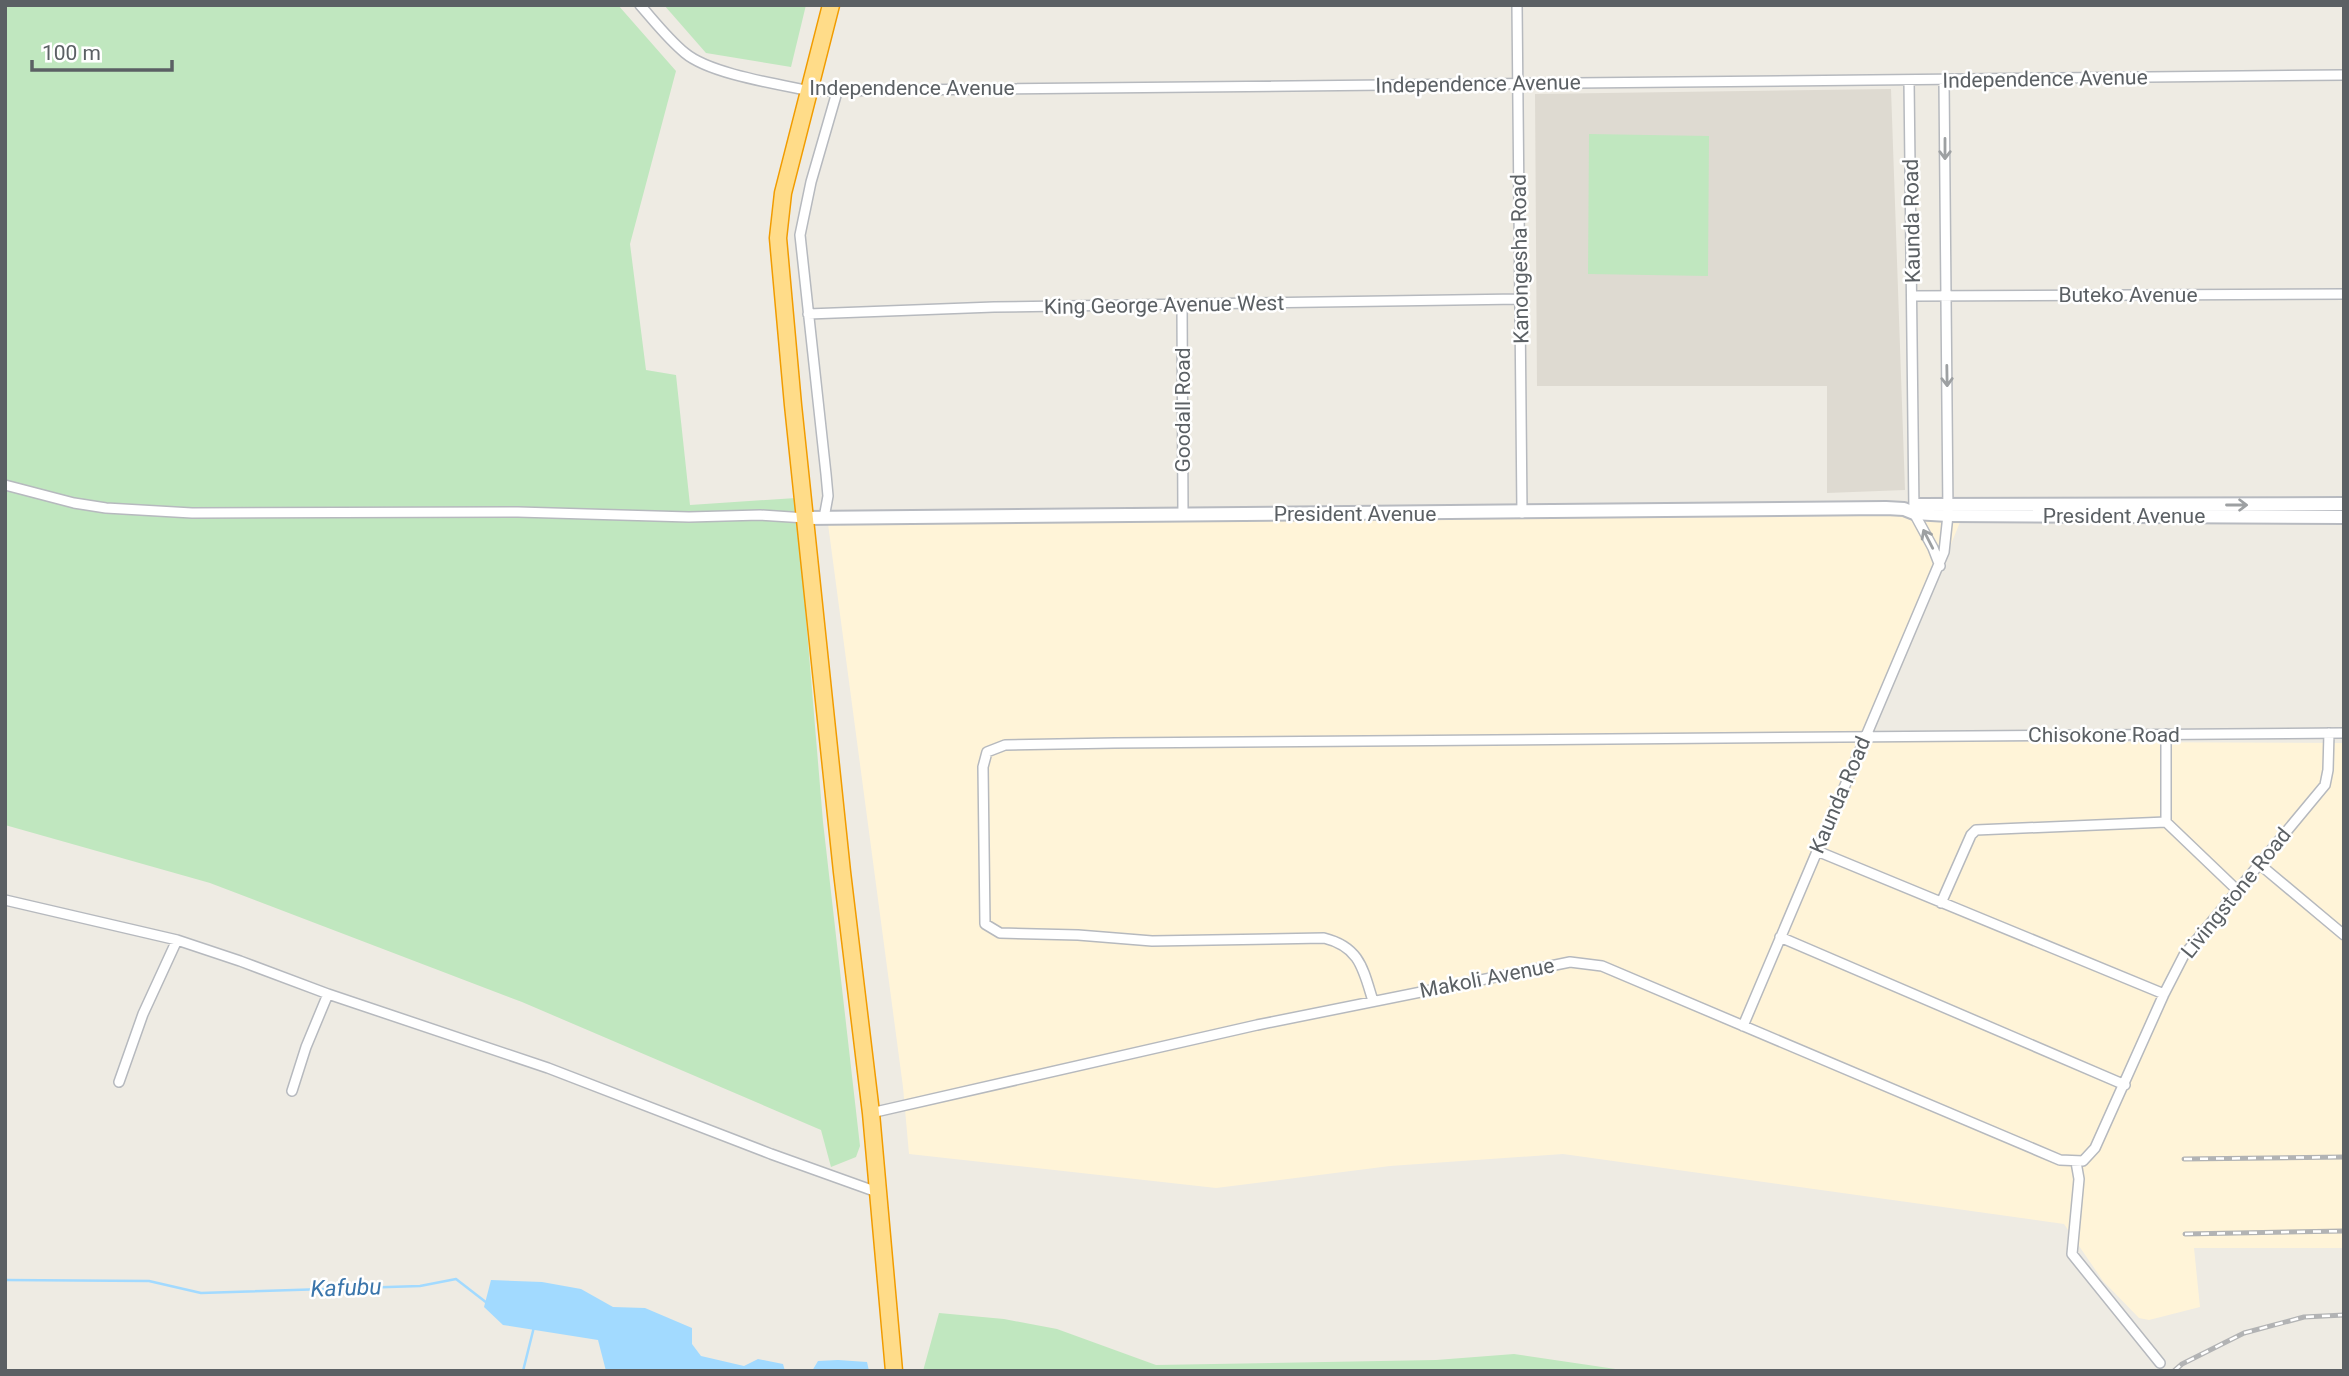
<svg xmlns="http://www.w3.org/2000/svg" width="2349" height="1376" font-family="Roboto,sans-serif">
	<style>
		.commercial { fill: #fff4d8 }
		.education { fill: #dedad1 }
		.green { fill: #c0e7bf }
		.water { fill: #a2daff }
		.lines { fill: none; stroke-linecap: round; stroke-linejoin: round }
		.stream { stroke: #a2daff; stroke-width: 2.5 }
		.street-casing { stroke: #b6b9be; stroke-width: 12 }
		.secondary-casing { stroke: #b7bac0; stroke-width: 16 }
		.highway-casing { stroke: #f19c00; stroke-width: 19 }
		.street { stroke: #fff; stroke-width: 9 }
		.secondary { stroke: #fff; stroke-width: 12 }
		.highway { stroke: #ffdc89; stroke-width: 16 }
		.rail-casing { stroke: #b2b3b4; stroke-width: 5 }
		.rail { stroke: #fff; stroke-width: 2.5; stroke-dasharray: 8; stroke-linecap: butt }
		.oneway { stroke: #9da0a2 }
		.labels { text-anchor: middle; dominant-baseline: central; stroke-width: 5; stroke-linejoin: round; paint-order: stroke }
		.street-label { font-size: 21px; fill: #5b6064; stroke: #fff }
		.water-label { font-size: 23px; font-style: italic; fill: #3a75ab; stroke: #fff }
	</style>
	<rect width="100%" height="100%" fill="#eeebe3"/>
	<path class="commercial" d="M1963,515L1870,741L2344,743V1248H2194L2200,1307L2149,1320L2139,1318L2103,1281L2064,1224L1563,1154L1390,1166L1216,1188L909,1154L903,1087L828,524Z"/>
	<path class="education" d="M1891,89L1905,490L1827,493V386H1537L1535,94Z"/>
	<path class="green" d="M5,5H618L676,71L630,244L646,370L676,375L690,505L796,498L823,822L860,1146L856,1157L831,1167L821,1130L522,1002L210,883L5,825Z
		M664,5H806L791,67L706,53Z
		M1589,134L1709,136L1708,276L1588,274Z
		M939,1313L1004,1319L1057,1329L1156,1365L1436,1360L1514,1354L1629,1371H923Z"/>
	<path class="water" d="M491,1280L542,1282L581,1289L613,1307L645,1308L692,1328V1344L701,1356L744,1366L758,1359L783,1364L785,1371H606L598,1340L503,1325L484,1307Z
		M838,1360L867,1362L869,1371H812L818,1361Z"/>
	<g class="lines">
		<path class="stream" d="M5,1280L149,1281L201,1293L420,1286L456,1279L487,1303
			M523,1371L534,1327"/>
		<g class="street-casing">
			<path id="street" d="M640,5C655,22 668,39 685,53C710,74 778,84 811,91L2344,75
				M1517,5L1522,513
				M1909,80L1914,513L1933,548L1940,566
				M1913,296L2344,294
				M1182,305L1183,515
				M808,314L994,307L1520,299
				M5,485L74,503L106,508L192,513L518,512L689,517L760,515L806,518
				M824,518L828,496L826,474L800,235L811,182L837,92
				M2166,734V822L2236,889
				M1817,851L2164,994
				M2258,863L2344,935
				M5,900L177,940L240,961L328,994L548,1068L771,1154L877,1192
				M1941,903L1971,835L1976,830L2166,822
				M1780,937L2125,1085
				M1373,1001C1363,969 1360,947 1324,938L1152,941L1078,935L1000,933L985,924L983,767L987,752L1005,745L1115,743L2344,733
				M1743,1026L1944,552L1948,515L1944,81
				M119,1082L143,1014L177,940
				M292,1091L306,1047L328,994
				M871,1113L1257,1025L1570,962L1602,966L2060,1160L2083,1161L2095,1148L2164,994L2184,955L2325,785L2328,770L2329,733
				M2076,1162L2079,1179L2072,1254L2160,1363"/>
		</g>
		<g class="secondary-casing">
			<path id="secondary" d="M1918,505L2344,504
				M806,518L1886,508L1904,509L1914,513L1948,515L2344,517"/>
		</g>
		<g class="highway-casing">
			<path id="highway" d="M831,5L783,193L778,238L793,405L842,872L871,1113L894,1371"/>
		</g>
		<use href="#street" class="street"/>
		<use href="#secondary" class="secondary"/>
		<use href="#highway" class="highway"/>
		<g class="rail-casing">
			<path id="rail" d="M2184,1159L2344,1157
				M2185,1234L2344,1231
				M2174,1371L2182,1364L2244,1333L2304,1317L2344,1315"/>
		</g>
		<use href="#rail" class="rail"/>
	</g>
	<defs><path id="oneway-shaft" d="M-6 0H5M1.5-3L5.5 0L1.5 3" fill="none" stroke-width="1.6" stroke-linecap="round" stroke-linejoin="round" transform="scale(1.75)"/></defs>
	<g class="oneway">
		<use href="#oneway-shaft" transform="translate(1945 149) rotate(90)"/>
		<use href="#oneway-shaft" transform="translate(1947 376) rotate(89)"/>
		<use href="#oneway-shaft" transform="translate(2237 505)"/>
		<use href="#oneway-shaft" transform="translate(1928 539) rotate(-117)"/>
	</g>
	<g class="labels">
		<g class="street-label">
			<text transform="translate(2045 79) rotate(-1)">Independence Avenue</text>
			<text transform="translate(1478 84) rotate(-1)">Independence Avenue</text>
			<text x="912" y="88">Independence Avenue</text>
			<text transform="translate(1912 221) rotate(-91)">Kaunda Road</text>
			<text transform="translate(1520 259) rotate(-91)">Kanongesha Road</text>
			<text x="2128" y="295">Buteko Avenue</text>
			<text transform="translate(1164 305) rotate(-1)">King George Avenue West</text>
			<text transform="translate(1183 410) rotate(-90)">Goodall Road</text>
			<text x="1355" y="514">President Avenue</text>
			<text x="2124" y="516">President Avenue</text>
			<text x="2104" y="735">Chisokone Road</text>
			<text transform="translate(1840 795) rotate(-67)">Kaunda Road</text>
			<text transform="translate(2236 893) rotate(-51)">Livingstone Road</text>
			<text transform="translate(1487 978) rotate(-11)">Makoli Avenue</text>
		</g>
		<g class="water-label">
			<text transform="translate(346 1288) rotate(-2)">Kafubu</text>
		</g>
	</g>
	<rect width="2349" height="1376" fill="none" stroke="#5b6064" stroke-width="14"/>
	<path d="M32 60v10h140v-10" fill="none" stroke="#5b6064" stroke-width="3.5"/>
	<text x="42" y="60" font-size="21" fill="#5b6064" stroke="#ffffff" stroke-width="5" paint-order="stroke">100 m</text>
</svg>
